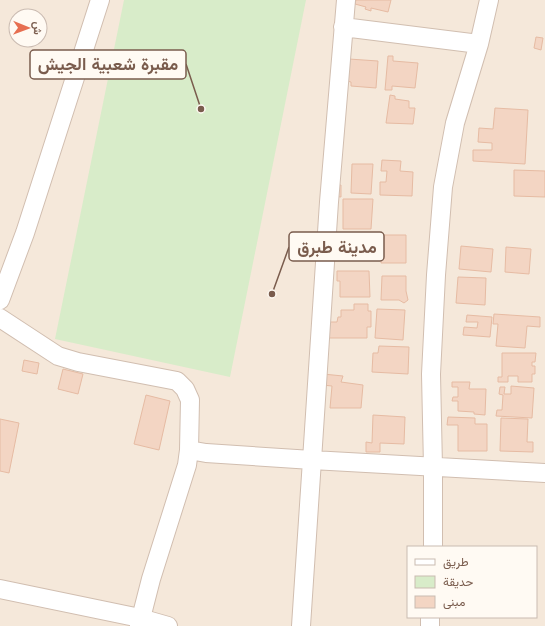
<svg xmlns="http://www.w3.org/2000/svg" width="545" height="626" font-family="Jost,Vazirmatn,sans-serif">
	<style>
		.residential { fill: #f5e8da; fill-rule: evenodd }
		.green { fill: #d8ecc9 }
		.building { fill: #f3d5c3; stroke: #e6bba3 }
		.lines { fill: none; stroke-linecap: round; stroke-linejoin: round }
		.minor-casing { stroke: #d1beb0; stroke-width: 20 }
		.minor { stroke: #fff; stroke-width: 18 }
		.leader { fill: none; stroke: #7a5c4d; stroke-width: 1.5 }
		.callout-dot { fill: #7a5c4d; stroke: #fffaf3; stroke-width: 1.5 }
		.callout { fill: #fffaf3; stroke: #7a5c4d; stroke-width: 1.5 }
		.callout-label { font-size: 17px; text-anchor: middle; font-weight: bold; fill: #7a5c4d }
	</style>
	<rect width="100%" height="100%" fill="#fdf6ec"/>
	<path class="residential" d="M0,0H545V626H0ZM16,16H40V40H16ZM408,547H536V617H408Z"/>
	<path class="green" d="M124,0H306L230,377L55,339Z"/>
	<path class="building" d="M356,0H391L388,12L371,8V11L365,9L366,7L355,4Z
		M536,37L543,38L541,50L534,48Z
		M388,56H393V61L418,63L415,88L392,86V90H385Z
		M349,59L378,61L376,88L351,86V82L347,81Z
		M390,95L395,96V99L409,101V108H415L413,124L386,123Z
		M495,108L528,110L525,164L473,161V150H492V143L478,142L479,128L493,129Z
		M382,160L401,161L400,171L413,172L412,196L380,195V182H386L387,171H381Z
		M352,164H373L371,194L351,193Z
		M514,170L545,171V197L514,196Z
		M333,185H341V197L333,196Z
		M343,199H373L371,229H343Z
		M381,235H406V263H381V256H378V244H381Z
		M461,246L493,249L491,272L459,269Z
		M506,247L531,249L529,274L505,272Z
		M337,271H369L370,297H340V281H337Z
		M382,276H406V291L408,300L404,303L399,300H381Z
		M458,277L486,278L485,305L456,303Z
		M354,304H368V311H371V327H367V338H327V322H337L338,317H341V310H354Z
		M377,309L405,310L403,340L375,338Z
		M494,314L540,317V327L527,326L525,348L496,346L498,324H493Z
		M467,315L492,317L490,337L463,335L464,327L477,328L478,322H466Z
		M379,346L409,347L408,374L372,372L373,353H378Z
		M502,353H536L535,362H532V366H535V374H532V382H518V376H508V382H498V377H502Z
		M24,360L39,363L37,374L22,371Z
		M63,369L83,374L78,394L58,389Z
		M323,374L343,376L341,382L363,385L361,408H330L332,386L322,385Z
		M452,382H470L469,389H486L485,415L474,414V412L458,411V401H452L453,397H458V387H452Z
		M511,386L534,388L532,418L496,416L497,410H502L503,395L499,394L500,387H505L504,394H511Z
		M146,395L170,401L159,450L134,444Z
		M373,415L405,417L404,444L380,443V452H366V442L372,443Z
		M448,417L475,418V424H487V451H458V425H447Z
		M501,418L528,419L527,442H533V452L500,451Z
		M0,419L19,423L9,473L0,471Z"/>
	<g class="lines">
		<g class="minor-casing">
			<path id="minor" d="M346,0L329,202L312,460L545,473
				M343,27L479,44
				M0,300L25,233L100,0
				M0,318L58,356L78,362L177,381L185,389L190,400L189,450
				M433,547V467L431,374L436,275L443,187L455,123L479,44L489,0
				M0,589L140,618L168,626
				M139,626L151,579L187,465L189,450L206,453L312,460L301,626
				M430,626V617"/>
		</g>
		<use href="#minor" class="minor"/>
	</g>
	<path class="leader" d="M201 109L186 64M272 294L289 247"/>
	<g class="callout-dot">
		<circle cx="201" cy="109" r="4"/>
		<circle cx="272" cy="294" r="4"/>
	</g>
	<g class="callout">
		<rect x="30" y="50" width="156" height="29" rx="4"/>
		<rect x="289" y="232" width="95" height="29" rx="4"/>
	</g>
	<g class="callout-label">
		<text x="108" y="70">مقبرة شعبية الجيش</text>
		<text x="337" y="253">مدينة طبرق</text>
	</g>
	<rect x="407" y="546" width="130" height="72" fill="#fffaf3" stroke="#cabbb1"/>
	<rect x="415" y="559" width="20" height="6" fill="#ffffff" stroke="#cabbb1"/>
	<text x="443" y="566" font-size="12" fill="#7a5c4d">طريق</text>
	<rect x="415" y="576" width="20" height="12" fill="#d8ecc9" stroke="#cabbb1"/>
	<text x="443" y="586" font-size="12" fill="#7a5c4d">حديقة</text>
	<rect x="415" y="596" width="20" height="12" fill="#f3d5c3" stroke="#cabbb1"/>
	<text x="443" y="606" font-size="12" fill="#7a5c4d">مبنى</text>
	<g transform="translate(28 28) rotate(91)"><circle r="19" fill="#fffaf3" stroke="#cabbb1"/>
	<path d="M0-3L7 15L0 10L-7 15Z" fill="#e76f51"/>
	<text y="-6" font-size="11" font-weight="bold" text-anchor="middle" fill="#7a5c4d">ش</text>
	</g>
</svg>
